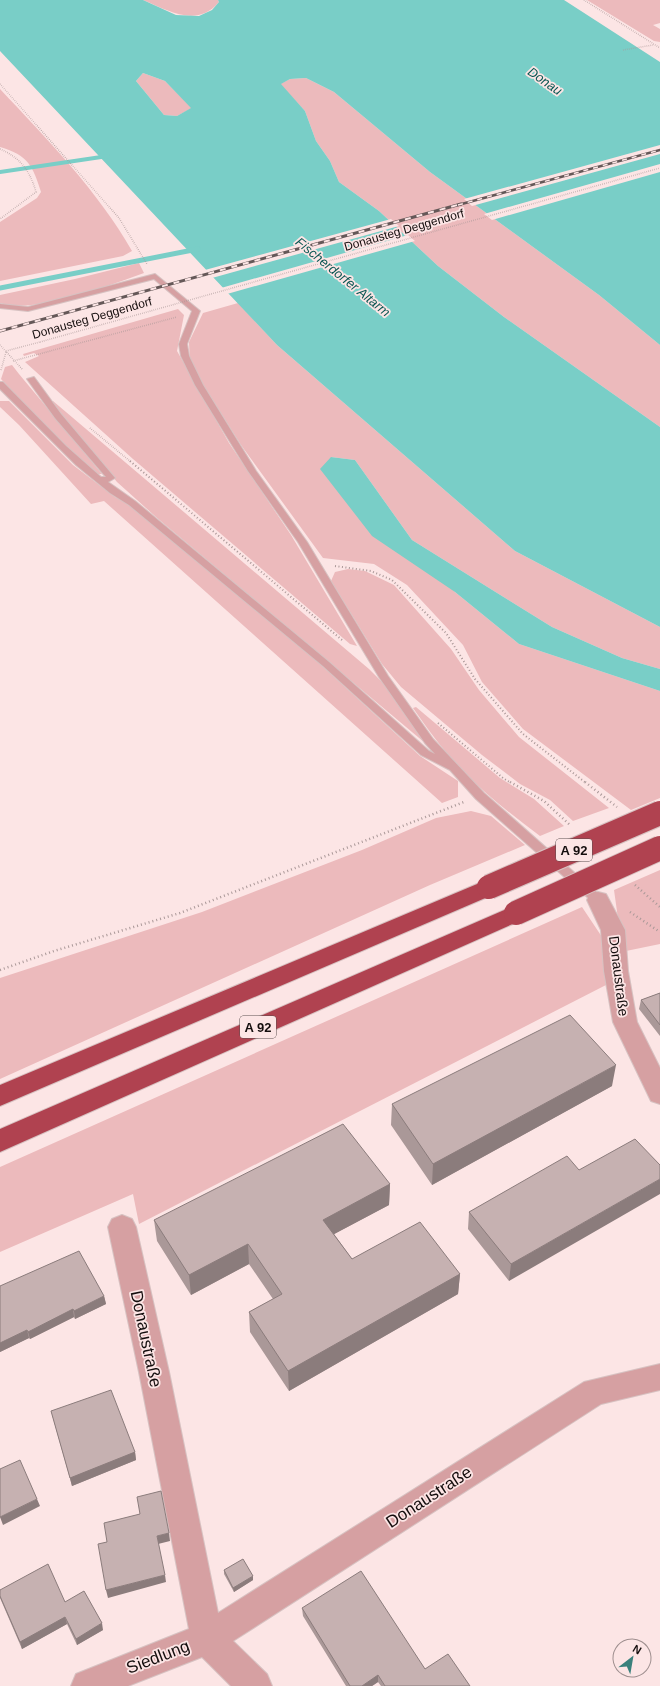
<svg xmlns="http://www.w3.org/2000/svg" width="660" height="1686" font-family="Helvetica,sans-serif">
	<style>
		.green { fill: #ecbabc }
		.water { fill: #79cec7; fill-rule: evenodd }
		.pier { fill: #fce5e5 }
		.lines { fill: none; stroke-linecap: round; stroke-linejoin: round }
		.stream-far1 { stroke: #79cec7; stroke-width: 4 }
		.stream { stroke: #79cec7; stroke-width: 5 }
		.lane-casing { stroke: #d7c2c2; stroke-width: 2 }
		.street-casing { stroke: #d7c2c2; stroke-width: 2 }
		.highway-casing { stroke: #d7c2c2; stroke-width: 2 }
		.path-far2 { stroke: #aa9898; stroke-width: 1.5; stroke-dasharray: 0.5 1.5; stroke-linecap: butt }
		.path-far1 { stroke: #aa9898; stroke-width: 2; stroke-dasharray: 1 2.5; stroke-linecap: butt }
		.path { stroke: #aa9898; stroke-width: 2.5; stroke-dasharray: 1 3; stroke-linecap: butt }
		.lane { fill: #d6a0a2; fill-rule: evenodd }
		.street { fill: #d6a0a2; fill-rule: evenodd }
		.highway { fill: #b04250; fill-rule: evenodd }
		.rail-far1-casing { stroke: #655858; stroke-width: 2.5 }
		.rail-casing { stroke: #655858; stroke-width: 3 }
		.rail-far1 { stroke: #fce5e5; stroke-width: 1.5; stroke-dasharray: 5; stroke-linecap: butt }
		.rail { stroke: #fce5e5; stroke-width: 2; stroke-dasharray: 6; stroke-linecap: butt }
		.highway-bridge-casing { stroke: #d7c2c2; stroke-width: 26; stroke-linecap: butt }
		.path-bridge { stroke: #aa9898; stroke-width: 1.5; stroke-dasharray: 0.5 1.5; stroke-linecap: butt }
		.highway-bridge { stroke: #b04250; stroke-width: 24 }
		.wall { fill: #aa9898 }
		.shaded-wall { fill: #8b7c7c }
		.building { fill: #c6b1b1; stroke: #8b7c7c }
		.labels { text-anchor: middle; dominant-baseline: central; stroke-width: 3.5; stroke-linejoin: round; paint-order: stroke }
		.far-street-label { font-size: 12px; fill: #140d0d; stroke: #fce5e5 }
		.far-water-label { font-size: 13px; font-style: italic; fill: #095652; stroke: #fce5e5 }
		.shield { fill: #fce5e5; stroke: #5a4e4e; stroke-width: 1 }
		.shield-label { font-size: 13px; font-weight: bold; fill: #140d0d }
		.street-label { font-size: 14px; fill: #140d0d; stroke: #fce5e5 }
		.near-street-label { font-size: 17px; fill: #140d0d; stroke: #fce5e5 }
	</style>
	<rect width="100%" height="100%" fill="#fce5e5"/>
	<path class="green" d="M143,0H218L219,2C197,28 169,11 143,0Z
		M587,0H660V23L653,25L660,29V42L654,41Z
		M143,73L165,81L192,108L177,116L164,115L136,81Z
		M306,78L334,92L430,172L599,295L660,345V427L504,317L438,266L379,211L339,182L330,161L316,141L305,111L280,84L290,79Z
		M0,89C47,139 98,191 132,251L123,256L0,281V222L37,198L41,192C33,166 28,155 0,147Z
		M139,263L144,273C111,285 32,315 0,303V295L75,279Z
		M238,303L277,345L515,551L660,627V669L622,658L552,627L412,540L355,460L331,457L455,592L519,644L660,691V798L631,810L523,729L482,682L463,645L407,585L374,564L323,558L241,445L190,364L189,342L203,313Z
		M178,309L184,315L177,351L229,443L291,535L357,646L350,644L133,459L25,362L39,356L34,353L24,356L23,354Z
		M12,365L19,374L102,474H97L48,430L1,379L5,367Z
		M0,401H9L73,465L115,497L124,501L319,663L420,756L458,781V797L442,803L104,501L91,504L19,425L0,407Z
		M50,401H53L369,669L387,687L431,748L156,517L117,482Z
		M348,569L365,571L394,585L451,649L479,690L519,737L609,808L573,821L550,800L520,784L482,755L401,687L382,664L331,581L335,572Z
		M416,707L500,778L534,799L564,826L540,836C514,816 488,797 465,773C445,753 429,731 413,708Z
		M471,811L491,816L525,845L430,885L0,1079V978L202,912L362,850L436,818Z
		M660,870V944L626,951L622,947L614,890Z
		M582,907L602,937L606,985L139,1224L133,1194L0,1252V1167Z"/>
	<path class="water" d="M0,0H143L176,15L199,16L212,10L219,2L218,0H564L660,62V345L599,295L430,172L334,92L306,78L290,79L281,84L305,111L316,141L330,161L339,182L379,211L438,266L504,317L660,427V627L515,551L277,345L0,51ZM143,73L165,81L191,108L177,116L164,115L136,81Z
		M331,457L355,460L412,540L552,627L622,658L660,669V691L519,644L455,592L372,536L320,469Z"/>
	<path class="pier" d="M660,145V154L472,206L464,199Z
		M660,164V172L492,220L484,214Z
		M391,219L399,226L212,278L205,270Z
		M408,235L415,241L227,294L221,288Z"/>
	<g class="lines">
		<path class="stream-far1" d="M0,172L108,156"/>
		<path class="stream" d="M0,288L198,249"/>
		<g class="lane-casing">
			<path id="lane" d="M155,274L200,311L187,344L189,356L203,385L256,471L307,542L388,676L433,739L484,793L602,897L604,900L602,903H594L476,799L450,770L421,755L323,666L129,505L110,493L76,465L0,389V382H3L66,446L101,477H106L55,418L27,379L34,377L61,414L115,478L108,482L135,501L329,662L429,751L435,754L425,743L379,677L298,542L248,471L195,385L181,356L179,344L192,311L154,279L28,311L0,308V304L28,307Z"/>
		</g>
		<g class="street-casing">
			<path id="street" d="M598,892L606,894L625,930L628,971L637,1022L660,1068V1104L651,1101L613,1022L604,971L601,930L587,900L590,894Z
				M122,1215L132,1219L136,1227L169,1372L218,1613L584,1382L660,1364V1390L601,1404L233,1641L267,1674L272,1686H231L202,1657L128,1686H71L76,1674L189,1629L139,1372L108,1227L112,1219Z"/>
		</g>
		<g class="highway-casing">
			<path id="highway" d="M489,879L497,881L500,887L497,893L0,1106V1085Z
				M516,905L524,907L527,913L524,919L0,1152V1129Z"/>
		</g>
		<path class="path-far2" d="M584,0L660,48
			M623,50L653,45
			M0,84L119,218L147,264
			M0,149C21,158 30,171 36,192L0,219
			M0,345L23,370
			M6,351L40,342
			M13,361L177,317
			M1,370L6,352
			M90,428L131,462"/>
		<path class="path-far1" d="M130,461L342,640
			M335,566L371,571L392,580L446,633L475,679L523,734L586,783
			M438,723L503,778L511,783"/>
		<path class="path" d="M510,782L544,801L571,826
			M585,782L617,807
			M635,885L660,907
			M630,912L660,932
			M0,970L54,951L180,913L464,802"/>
		<use href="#lane" class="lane"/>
		<use href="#street" class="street"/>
		<use href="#highway" class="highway"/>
		<g class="rail-far1-casing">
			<path id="rail-far1" d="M458,205L660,150"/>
		</g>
		<g class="rail-casing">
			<path id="rail" d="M0,331L461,204"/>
		</g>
		<use href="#rail-far1" class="rail-far1"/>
		<use href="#rail" class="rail"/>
		<g class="highway-bridge-casing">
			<path id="highway-bridge" d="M489,887L660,813
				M516,913L660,848"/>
		</g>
		<path class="path-bridge" d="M40,342L660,168"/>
		<use href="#highway-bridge" class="highway-bridge"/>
	</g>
	<path class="wall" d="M660,993V1036L639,1009L641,1000Z
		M612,1086L432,1185L391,1125L392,1104Z
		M579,1170L509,1281L468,1229L469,1212Z
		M390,1184L389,1205L334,1234L352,1259L460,1274L458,1294L289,1391L250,1332L249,1312L273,1299L249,1264L191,1295L157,1241L154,1220Z
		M0,1286L104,1296L106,1304L75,1319L74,1317L30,1339L29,1338L0,1352Z
		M51,1411L135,1452L136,1460L72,1486Z
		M224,1570L253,1580L234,1592L224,1574Z
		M0,1590L65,1602L103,1630L77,1645L67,1624L22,1649L0,1598Z
		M302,1608L425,1669L470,1686H381L378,1682L372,1686H346L303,1616Z"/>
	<path class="shaded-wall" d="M616,1065L612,1086L432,1185L433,1164Z
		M660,1179V1194L509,1281L511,1264Z
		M390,1184L389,1205L323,1240V1220Z
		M248,1244L249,1264L191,1295L189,1275Z
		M460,1274L458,1294L289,1391L288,1371Z
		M104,1296L106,1304L75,1319L74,1311Z
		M73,1309L74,1317L30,1339L28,1332Z
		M27,1330L29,1338L0,1352V1343Z
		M135,1452L136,1460L72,1486L70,1478Z
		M37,1499L40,1506L3,1525L0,1517Z
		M169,1533L170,1541L158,1544L157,1536Z
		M165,1575L166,1582L108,1598L106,1590Z
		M253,1576V1580L234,1592L233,1588Z
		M65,1617L67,1624L22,1649L20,1642Z
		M102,1623L103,1630L77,1645L76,1639Z
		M378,1675V1682L372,1686H362Z"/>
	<path class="building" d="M660,993V1025L641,1000Z
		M570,1015L616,1065L433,1164L392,1104Z
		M343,1124L390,1184L323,1220L352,1259L420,1222L460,1274L288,1371L249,1312L282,1294L248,1244L189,1275L154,1220Z
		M635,1139L660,1165V1179L511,1264L469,1212L567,1156L579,1170Z
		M79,1251L104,1296L74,1311L73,1309L28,1332L27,1330L0,1343V1286Z
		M111,1390L135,1452L70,1478L51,1411Z
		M20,1460L37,1499L0,1517V1469Z
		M161,1491L169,1533L157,1536L165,1575L106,1590L98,1544L107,1542L104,1523L140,1514L137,1497Z
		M243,1559L253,1576L233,1588L224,1570Z
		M48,1564L65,1602L84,1591L102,1623L76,1639L65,1617L20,1642L0,1596V1590Z
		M361,1571L425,1669L448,1654L470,1686H385L378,1675L362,1686H350L302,1608Z"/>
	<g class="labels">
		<g class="far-street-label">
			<text transform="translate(404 230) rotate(-16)">Donausteg Deggendorf</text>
			<text transform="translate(92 318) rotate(-16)">Donausteg Deggendorf</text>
		</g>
		<g class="far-water-label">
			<text transform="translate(545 81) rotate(35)">Donau</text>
			<text transform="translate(343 277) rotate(39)">Fischerdorfer Altarm</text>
		</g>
		<g class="shield">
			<rect x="556" y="839" width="36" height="22" rx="3"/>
			<rect x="240" y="1016" width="36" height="22" rx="3"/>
		</g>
		<g class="shield-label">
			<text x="574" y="850">A 92</text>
			<text x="258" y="1027">A 92</text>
		</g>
		<g class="street-label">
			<text transform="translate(619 976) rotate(83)">Donaustraße</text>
		</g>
		<g class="near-street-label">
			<text transform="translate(146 1339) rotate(78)">Donaustraße</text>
			<text transform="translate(429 1497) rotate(-33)">Donaustraße</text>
			<text transform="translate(158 1657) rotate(-21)">Siedlung</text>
		</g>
	</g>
	<g transform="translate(632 1658) rotate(31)"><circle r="19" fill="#fce5e5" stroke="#9f8f8f"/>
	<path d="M0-3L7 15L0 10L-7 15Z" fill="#3a817c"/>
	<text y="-6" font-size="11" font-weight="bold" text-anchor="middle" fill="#140d0d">N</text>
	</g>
</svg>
